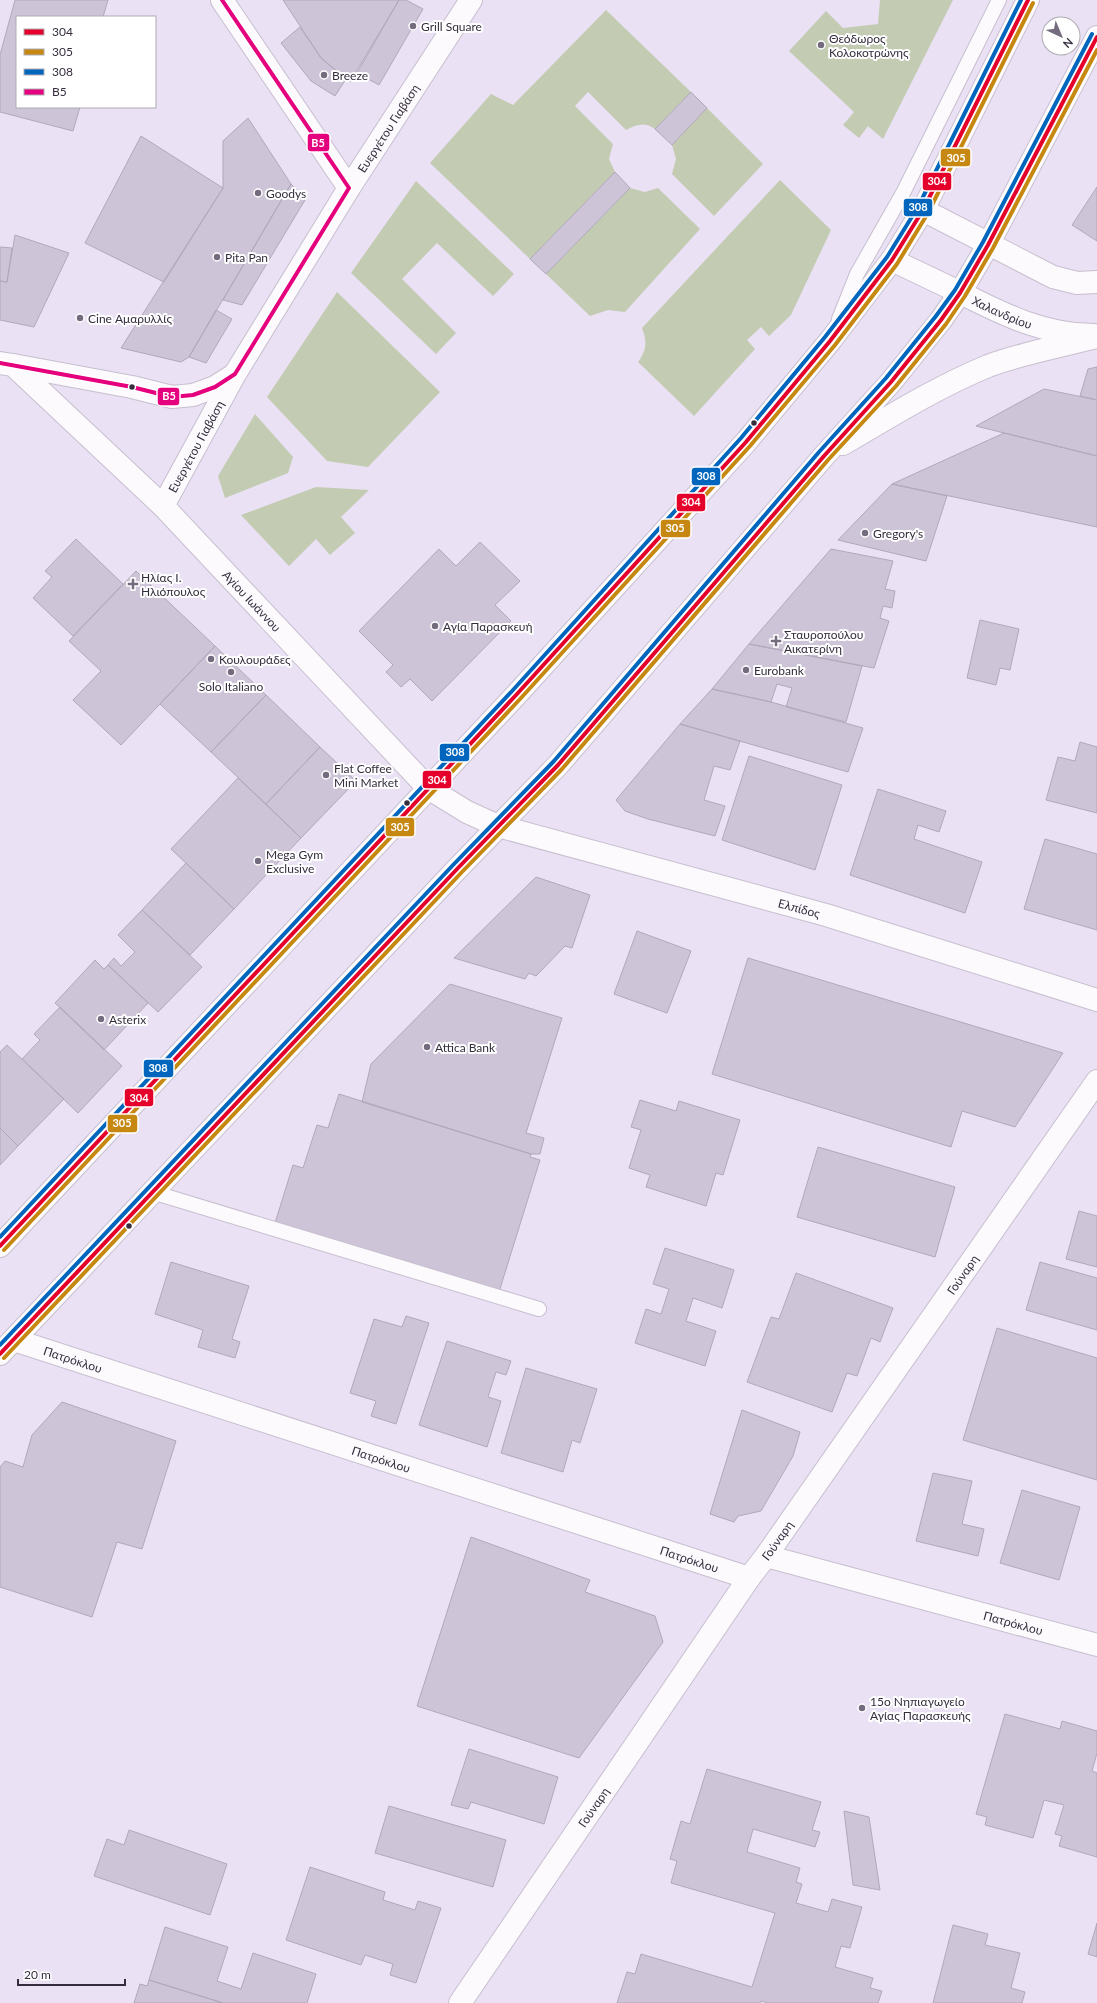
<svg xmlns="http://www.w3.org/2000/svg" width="1097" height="2003" font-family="Lato,sans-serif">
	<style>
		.green { fill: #c3ccb3 }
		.building { fill: #cdc4d8; stroke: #b1a9b9 }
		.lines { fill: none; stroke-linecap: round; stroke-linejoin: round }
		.lane-casing { stroke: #c7bfcf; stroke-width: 16 }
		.street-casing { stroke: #c7bfcf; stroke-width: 24 }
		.secondary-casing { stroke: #c7bfcf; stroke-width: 24 }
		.primary-casing { stroke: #c7bfcf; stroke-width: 24 }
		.lane { stroke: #fcfafd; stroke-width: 14 }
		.street { stroke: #fcfafd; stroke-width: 22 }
		.secondary { stroke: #fcfafd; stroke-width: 22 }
		.primary { stroke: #fcfafd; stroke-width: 22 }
		.bus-1-casing { stroke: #fff; stroke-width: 7 }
		.bus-2-casing { stroke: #fff; stroke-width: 7 }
		.bus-3-casing { stroke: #fff; stroke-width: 7 }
		.bus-4-casing { stroke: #fff; stroke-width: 7 }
		.bus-1 { stroke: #e4002b; stroke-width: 4 }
		.bus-2 { stroke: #c68810; stroke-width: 4 }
		.bus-3 { stroke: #0065bd; stroke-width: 4 }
		.bus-4 { stroke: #e5007d; stroke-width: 4 }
		.poi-dot { fill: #746c7e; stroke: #fff; stroke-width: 1.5 }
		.bus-dot { fill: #352d3e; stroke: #fff; stroke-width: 1.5 }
		.labels { text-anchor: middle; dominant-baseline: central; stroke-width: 4; stroke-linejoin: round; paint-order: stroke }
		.poi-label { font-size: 12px; fill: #352d3e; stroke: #fff; text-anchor: start }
		.street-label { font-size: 12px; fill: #352d3e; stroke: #fff }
		.line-badge { stroke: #fff; stroke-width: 1.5 }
		.badge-label { font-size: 11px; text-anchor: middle; font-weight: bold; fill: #fff }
	</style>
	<rect width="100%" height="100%" fill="#eae1f4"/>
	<path class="green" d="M880,0H953L883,139L868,126L859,138L843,125L854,112L789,51L826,11L843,28L878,24Z
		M606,10L691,92L655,129C645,122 637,124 626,130L588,92L575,106L613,144L609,159L615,172L530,259L430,163L491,94L513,105Z
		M707,108L763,164L714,216L672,174L676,159L672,145Z
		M780,180L831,230L791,315L769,336L761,327L747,340L755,349L694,416L638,362C647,350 647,341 642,328Z
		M416,181L514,274L493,296L437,243L402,279L456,333L436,354L351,273Z
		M630,188L645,192L658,188L700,229L625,312L608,310L590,316L546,274Z
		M337,292L440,392L368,467L327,461L267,397Z
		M255,414L293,457L288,473L225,498L218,476Z
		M316,487L369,490L341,517L355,533L330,555L316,539L289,566L241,515Z"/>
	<path class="building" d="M15,0H108L103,17H17V107H80L73,131L0,112V55Z
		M283,0H399L350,82L321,58Z
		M399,0H406L423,9L379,85L357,73Z
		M300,27L321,58L346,79L335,96L311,81L281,43Z
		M691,92L707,108L672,145L655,129Z
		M248,118L291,184L189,357L181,362L121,348L223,188V141Z
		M141,136L223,188L164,282L85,243Z
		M615,172L630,188L546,274L530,259Z
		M291,184L305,200L242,305L223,300Z
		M1097,187V241L1072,225Z
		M15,235L69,253L34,327L0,320V281L7,282Z
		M0,247L12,248L7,282L0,281Z
		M216,310L232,319L206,363L189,357Z
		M1097,367V400L1080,396L1088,369Z
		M1044,389L1097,400V456L976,426Z
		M1004,433L1097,456V527L892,484Z
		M892,484L947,496L926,561L838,540Z
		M76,539L123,584L73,636L33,598L52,577L45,571Z
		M480,542L520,581L495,605L511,621L432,701L410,679L401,687L386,672L393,665L359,631L439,549L456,566Z
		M831,549L893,561L885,589L895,591L892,608L883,606L880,618L889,621L874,668L749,644Z
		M136,571L215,646L121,745L73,700L101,671L69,641Z
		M980,620L1019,629L1010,670L1000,668L996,685L967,678Z
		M749,644L862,666L846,722L786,707L792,688L777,684L771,702L712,689Z
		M215,646L266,695L211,752L160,704Z
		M712,689L771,702L863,728L848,772L680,724Z
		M266,695L320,747L266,804L211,752Z
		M680,724L740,741L730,770L714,766L704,800L725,806L715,836L648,819L625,811L616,800Z
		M1080,742L1097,747V813L1046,800L1058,757L1075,761Z
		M320,747L356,781L301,838L266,804Z
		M749,756L842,785L815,870L722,840Z
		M238,778L301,838L234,909L171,849Z
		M878,789L946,811L939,832L918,825L914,839L982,862L965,913L850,875Z
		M1045,839L1097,854V930L1024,909Z
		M186,863L234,909L190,955L142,910Z
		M536,877L590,895L572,948L565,946L536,976L529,973L525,979L454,958Z
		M142,910L202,967L158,1012L108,965L114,958L121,966L135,952L118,935Z
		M637,931L691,951L667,1013L614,994Z
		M748,958L974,1026L1063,1053L1015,1127L962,1111L951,1147L712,1074Z
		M95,960L104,969L108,965L148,1003L104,1050L55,1003Z
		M450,984L562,1018L526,1133L544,1138L540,1154H531L362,1102L371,1064Z
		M60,1007L122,1066L78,1113L22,1059L40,1040L34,1034Z
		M7,1045L64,1099L18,1146L0,1128V1052Z
		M339,1094L531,1154L530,1157L540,1160L499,1292L275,1223L293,1165L303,1168L317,1125L328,1128Z
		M640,1100L676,1111L679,1101L740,1120L723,1175L716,1173L706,1206L646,1187L650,1175L629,1168L641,1130L631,1127Z
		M0,1128L18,1146L0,1165Z
		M818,1147L955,1187L935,1257L797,1217Z
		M1079,1211L1097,1216V1267L1066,1259Z
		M665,1248L734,1270L722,1308L693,1298L686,1321L716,1331L705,1366L635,1343L646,1309L661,1314L669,1289L653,1284Z
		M171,1262L249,1286L232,1339L240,1342L235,1358L198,1347L203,1330L155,1314Z
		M1040,1262L1097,1278V1330L1026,1310Z
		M796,1273L893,1308L880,1342L871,1338L857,1376L847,1373L832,1412L747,1382L771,1317L779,1319Z
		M406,1316L429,1323L396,1424L371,1416L376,1401L350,1393L374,1319L402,1327Z
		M997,1328L1097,1358V1480L963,1440Z
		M447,1341L511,1361L506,1375L496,1372L488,1397L501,1401L487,1447L419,1425Z
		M526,1368L597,1389L580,1443L572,1440L563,1472L501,1453Z
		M62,1402L176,1441L142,1549L117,1542L92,1617L0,1587V1467L5,1461L23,1467L32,1435Z
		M742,1410L800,1432L793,1456L761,1511L738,1516L734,1522L710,1514Z
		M933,1473L972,1481L962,1524L984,1529L978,1556L916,1541Z
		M1022,1490L1080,1507L1059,1580L1000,1563Z
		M471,1537L590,1580L585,1592L655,1616L663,1642L579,1758L417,1706Z
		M1005,1714L1060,1729L1062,1721L1097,1731V1753L1092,1771L1097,1773V1857L1059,1846L1062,1836L1055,1834L1064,1805L1044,1800L1033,1838L985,1825L987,1817L976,1814Z
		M469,1749L558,1777L544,1824L471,1802L468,1809L451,1805Z
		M707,1769L821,1802L812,1830L820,1832L815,1847L753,1829L747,1852L800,1868L796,1882L802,1884L796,1903L828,1912L832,1899L862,1907L850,1948L841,1946L835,1967L873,1978L870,1988L882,1991L878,2003H768L761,2001L760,2003H617L627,1972L635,1974L641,1954L752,1987L775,1913L671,1883L677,1861L670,1859L681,1821L690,1824Z
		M389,1806L506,1840L493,1887L375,1853Z
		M844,1811L869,1817L880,1890L853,1885Z
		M129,1830L227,1864L210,1915L94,1876L107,1839L124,1845Z
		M310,1867L385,1892L383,1900L415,1910L418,1901L441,1908L416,1983L390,1975L393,1964L365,1955L361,1965L286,1940Z
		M1097,1923V1957L1088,1954Z
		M953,1925L988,1934L985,1945L1020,1953L1011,1988L1025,1992L1022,2003H933Z
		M165,1927L228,1947L217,1981L241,1989L253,1953L316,1974L307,2003H223L149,1980Z
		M149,1980L223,2003H134L140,1984L147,1986Z"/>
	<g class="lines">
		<g class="lane-casing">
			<path id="lane" d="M839,319L857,274L903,193L999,0
				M152,1192L539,1309"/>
		</g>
		<g class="street-casing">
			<g id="street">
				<path d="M222,0L349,188"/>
				<path d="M13,365L132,387L172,397L193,395L215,387L234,375"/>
				<path id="s1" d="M163,506L235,374L349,188L471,0"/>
				<path id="s2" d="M428,788L467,812L498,826L826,915L1097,1000"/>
				<path id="s3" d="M14,1340L749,1578"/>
				<path id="s4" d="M766,1556L1097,1645"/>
				<path id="s5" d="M460,2003L749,1578L766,1556L1097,1081"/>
			</g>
		</g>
		<g class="secondary-casing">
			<g id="secondary">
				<path d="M923,210L1053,277L1077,283L1097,282"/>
				<path id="s6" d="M892,260C915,271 938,282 961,293C1004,315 1045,335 1094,335"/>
				<path id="s7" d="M0,363L13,365L163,506L428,788"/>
			</g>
		</g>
		<g class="primary-casing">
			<path id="primary" d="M843,444C891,416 937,387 988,366C1023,353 1061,346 1097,337
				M0,1246L517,694L746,442L830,341L892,260L923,210L1028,0
				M0,1354L458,868L558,765L824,456L891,382L941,320L960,293L988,245L1097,37"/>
		</g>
		<use href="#lane" class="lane"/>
		<use href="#street" class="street"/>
		<use href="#secondary" class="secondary"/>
		<use href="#primary" class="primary"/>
		<g class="bus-1-casing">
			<path id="bus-1" d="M0,1246L517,694L746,442L830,341L892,260L923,210L1028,0
				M0,1354L458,868L558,765L824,456L891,382L941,320L960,293L988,245L1097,37"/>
		</g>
		<g class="bus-2-casing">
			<path id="bus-2" d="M4,1250L521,698L750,446L835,345L897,264L928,213L1033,3
				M4,1358L462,872L562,769L828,460L896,386L946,324L965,296L993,248L1097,50"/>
		</g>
		<g class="bus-3-casing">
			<path id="bus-3" d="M0,1237L513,690L741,438L825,337L887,257L918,207L1021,0
				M0,1345L454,864L554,761L819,452L886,378L936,316L955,290L983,242L1092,34"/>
		</g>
		<g class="bus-4-casing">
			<path id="bus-4" d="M0,363L132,387L172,397L193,395L215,387L235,374L349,188L222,0"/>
		</g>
		<use href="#bus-1" class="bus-1"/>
		<use href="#bus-2" class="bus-2"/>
		<use href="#bus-3" class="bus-3"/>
		<use href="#bus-4" class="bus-4"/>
	</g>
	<g class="poi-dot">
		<circle cx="413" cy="26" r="4"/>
		<circle cx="821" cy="45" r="4"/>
		<circle cx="324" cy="75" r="4"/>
		<circle cx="258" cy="193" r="4"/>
		<circle cx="217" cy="257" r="4"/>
		<circle cx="80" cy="318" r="4"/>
		<circle cx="865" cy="533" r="4"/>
		<path d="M131 578h4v4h4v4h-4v4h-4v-4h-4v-4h4z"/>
		<circle cx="435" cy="626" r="4"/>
		<path d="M774 635h4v4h4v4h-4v4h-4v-4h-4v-4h4z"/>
		<circle cx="211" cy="659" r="4"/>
		<circle cx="746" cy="670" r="4"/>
		<circle cx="231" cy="672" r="4"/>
		<circle cx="326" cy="775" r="4"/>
		<circle cx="258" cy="861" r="4"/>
		<circle cx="101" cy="1019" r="4"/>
		<circle cx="427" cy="1047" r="4"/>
		<circle cx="862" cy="1708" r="4"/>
	</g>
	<g class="bus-dot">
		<circle cx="132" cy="387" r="3.5"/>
		<circle cx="754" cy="423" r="3.5"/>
		<circle cx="407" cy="803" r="3.5"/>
		<circle cx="129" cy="1226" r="3.5"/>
	</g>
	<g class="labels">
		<g class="poi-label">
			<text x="421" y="26">Grill Square</text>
			<text x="829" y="38">Θεόδωρος<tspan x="829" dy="14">Κολοκοτρώνης</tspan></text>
			<text x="332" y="75">Breeze</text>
			<text x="266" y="193">Goodys</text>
			<text x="225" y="257">Pita Pan</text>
			<text x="88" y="318">Cine Αμαρυλλίς</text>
			<text x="873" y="533">Gregory's</text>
			<text x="141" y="577">Ηλίας Ι.<tspan x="141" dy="14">Ηλιόπουλος</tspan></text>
			<text x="443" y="626">Αγία Παρασκευή</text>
			<text x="784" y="634">Σταυροπούλου<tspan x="784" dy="14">Αικατερίνη</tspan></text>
			<text x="219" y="659">Κουλουράδες</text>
			<text x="754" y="670">Eurobank</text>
			<text x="231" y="686" text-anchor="middle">Solo Italiano</text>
			<text x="334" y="768">Flat Coffee<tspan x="334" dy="14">Mini Market</tspan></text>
			<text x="266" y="854">Mega Gym<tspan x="266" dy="14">Exclusive</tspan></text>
			<text x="109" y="1019">Asterix</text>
			<text x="435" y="1047">Attica Bank</text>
			<text x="870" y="1701">15ο Νηπιαγωγείο<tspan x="870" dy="14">Αγίας Παρασκευής</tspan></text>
		</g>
		<g class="street-label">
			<text stroke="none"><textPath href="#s1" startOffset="440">Ευεργέτου Γιαβάση</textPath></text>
			<text stroke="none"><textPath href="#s6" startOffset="122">Χαλανδρίου</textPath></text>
			<text stroke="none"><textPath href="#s1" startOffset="68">Ευεργέτου Γιαβάση</textPath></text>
			<text stroke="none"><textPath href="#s7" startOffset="349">Αγίου Ιωάννου</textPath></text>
			<text stroke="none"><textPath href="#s2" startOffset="392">Ελπίδος</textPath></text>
			<text stroke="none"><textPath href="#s5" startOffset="885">Γούναρη</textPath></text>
			<text stroke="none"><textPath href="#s3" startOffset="62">Πατρόκλου</textPath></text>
			<text stroke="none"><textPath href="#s3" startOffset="386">Πατρόκλου</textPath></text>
			<text stroke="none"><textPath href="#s5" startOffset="561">Γούναρη</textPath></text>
			<text stroke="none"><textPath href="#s3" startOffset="710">Πατρόκλου</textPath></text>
			<text stroke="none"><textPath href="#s4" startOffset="256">Πατρόκλου</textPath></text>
			<text stroke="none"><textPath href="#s5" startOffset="237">Γούναρη</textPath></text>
		</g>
	</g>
	<g class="line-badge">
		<rect x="307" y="133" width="23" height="19" rx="4" fill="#e5007d"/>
		<rect x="940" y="148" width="31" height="19" rx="4" fill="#c68810"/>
		<rect x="922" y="172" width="30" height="19" rx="4" fill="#e4002b"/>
		<rect x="903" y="198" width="30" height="19" rx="4" fill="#0065bd"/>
		<rect x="157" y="387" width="23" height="19" rx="4" fill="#e5007d"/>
		<rect x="691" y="467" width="30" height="19" rx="4" fill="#0065bd"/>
		<rect x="676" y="493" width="30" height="19" rx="4" fill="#e4002b"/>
		<rect x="660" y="519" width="31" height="19" rx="4" fill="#c68810"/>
		<rect x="439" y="743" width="31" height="19" rx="4" fill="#0065bd"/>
		<rect x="422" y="770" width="30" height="19" rx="4" fill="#e4002b"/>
		<rect x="385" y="817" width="30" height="20" rx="4" fill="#c68810"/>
		<rect x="143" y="1059" width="31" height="19" rx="4" fill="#0065bd"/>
		<rect x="124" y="1088" width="30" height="19" rx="4" fill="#e4002b"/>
		<rect x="107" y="1114" width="31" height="19" rx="4" fill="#c68810"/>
	</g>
	<g class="badge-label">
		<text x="318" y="147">Β5</text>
		<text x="956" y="162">305</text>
		<text x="937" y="185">304</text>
		<text x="918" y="211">308</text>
		<text x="169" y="400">Β5</text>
		<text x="706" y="480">308</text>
		<text x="691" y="506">304</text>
		<text x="675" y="532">305</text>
		<text x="455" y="756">308</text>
		<text x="437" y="784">304</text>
		<text x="400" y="831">305</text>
		<text x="158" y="1072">308</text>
		<text x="139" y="1102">304</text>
		<text x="122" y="1127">305</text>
	</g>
	<rect x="16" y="16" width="140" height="92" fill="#ffffff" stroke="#aeabb2"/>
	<rect x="24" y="29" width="20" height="6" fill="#e4002b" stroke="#aeabb2"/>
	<text x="52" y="36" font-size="12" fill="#352d3e">304</text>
	<rect x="24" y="49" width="20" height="6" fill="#c68810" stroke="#aeabb2"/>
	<text x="52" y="56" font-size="12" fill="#352d3e">305</text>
	<rect x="24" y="69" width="20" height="6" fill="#0065bd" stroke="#aeabb2"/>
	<text x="52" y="76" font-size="12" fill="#352d3e">308</text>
	<rect x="24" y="89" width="20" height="6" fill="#e5007d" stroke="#aeabb2"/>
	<text x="52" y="96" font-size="12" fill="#352d3e">Β5</text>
	<g transform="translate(1061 36) rotate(136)"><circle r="19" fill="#ffffff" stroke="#aeabb2"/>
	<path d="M0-3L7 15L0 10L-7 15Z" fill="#746c7e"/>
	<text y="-6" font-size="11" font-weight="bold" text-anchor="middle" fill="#352d3e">N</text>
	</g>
	<path d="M18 1979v6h107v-6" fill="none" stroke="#352d3e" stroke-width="2"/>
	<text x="24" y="1979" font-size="12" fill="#352d3e" stroke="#ffffff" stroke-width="3" paint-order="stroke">20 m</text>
</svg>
